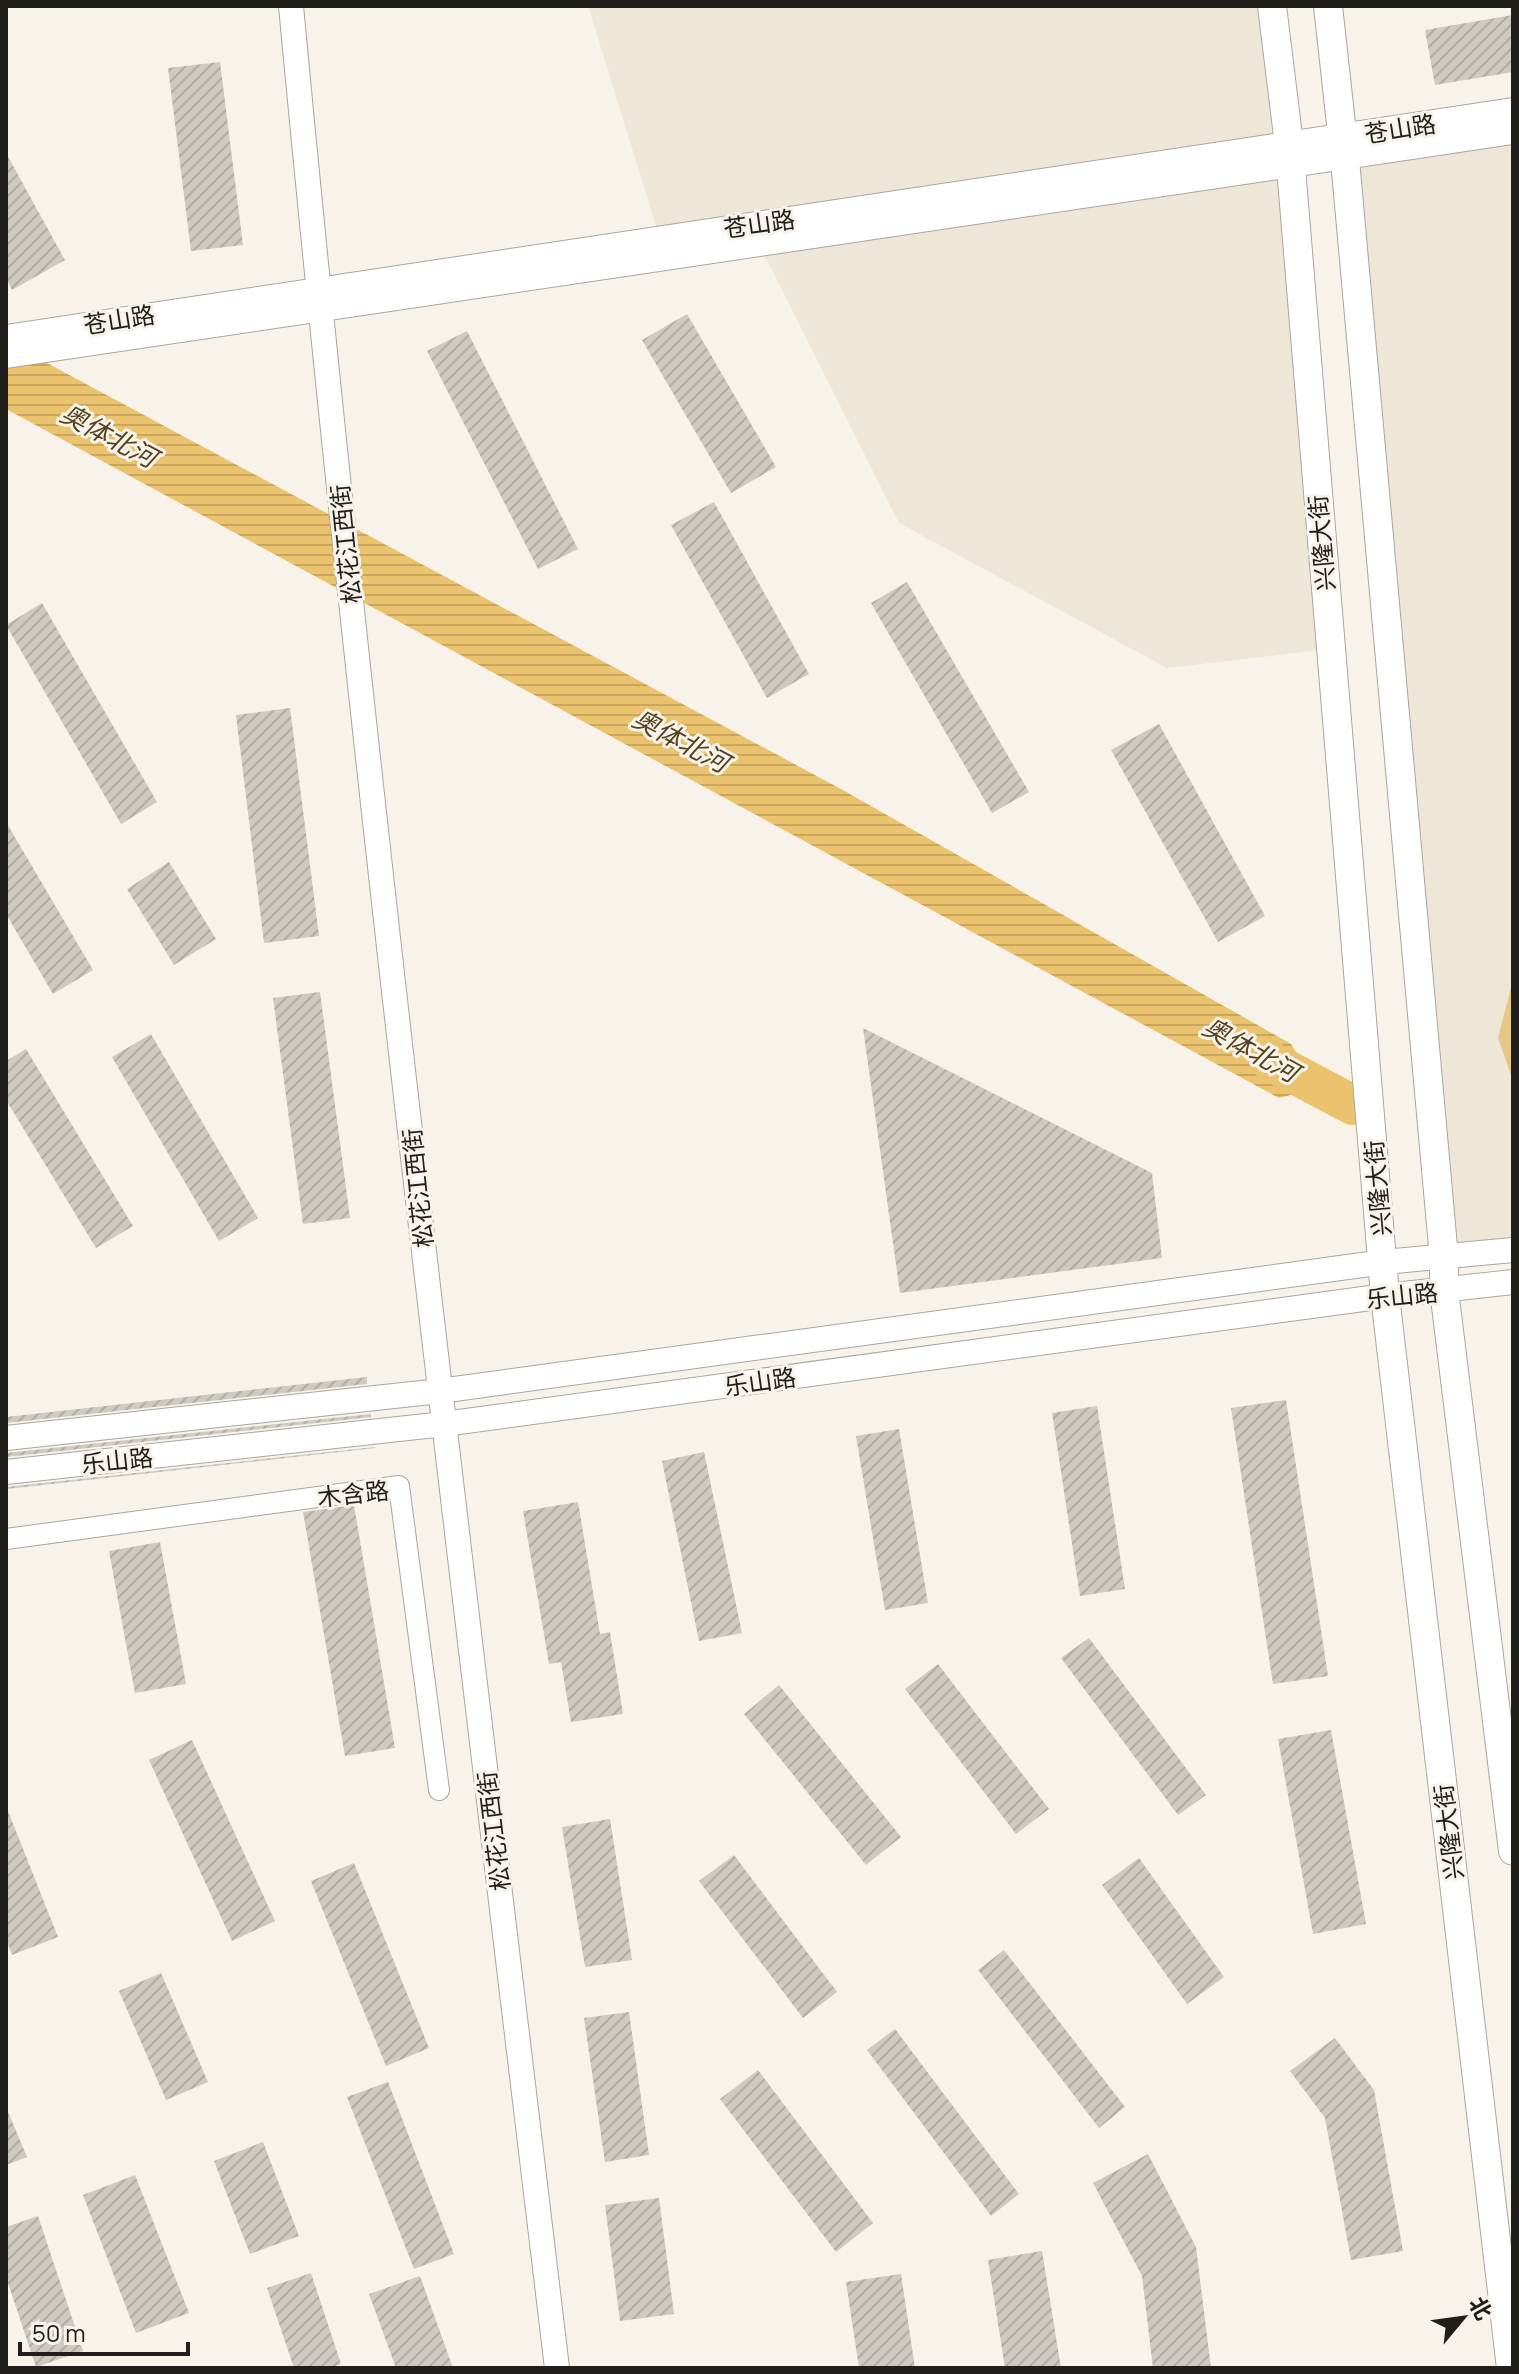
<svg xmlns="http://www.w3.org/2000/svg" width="1519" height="2374" font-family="Manrope,'Noto Sans SC',sans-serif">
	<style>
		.built { fill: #eee6d7 }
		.park { fill: #e6c788 }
		.water { fill: url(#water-rules) }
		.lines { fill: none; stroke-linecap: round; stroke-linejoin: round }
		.river { stroke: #ebc26d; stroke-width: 40 }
		.building { fill: url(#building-hatch) }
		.minor-casing { stroke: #aaa69e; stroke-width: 22 }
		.tertiary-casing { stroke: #aaa69e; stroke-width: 26 }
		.secondary-casing { stroke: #aaa69e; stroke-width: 30 }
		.minor { stroke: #fff; stroke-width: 20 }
		.tertiary { stroke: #fff; stroke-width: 24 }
		.secondary { stroke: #fff; stroke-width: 28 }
		.labels { text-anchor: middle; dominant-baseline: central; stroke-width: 6; stroke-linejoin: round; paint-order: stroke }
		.street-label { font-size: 24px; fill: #1f1e1b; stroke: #f7f3ea }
		.water-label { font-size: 26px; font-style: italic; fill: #54431e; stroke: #f7f3ea }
	</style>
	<defs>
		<pattern id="water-rules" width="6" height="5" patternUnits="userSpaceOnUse" patternTransform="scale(2)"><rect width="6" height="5" fill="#ebc26d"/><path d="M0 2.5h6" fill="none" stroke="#c9a65e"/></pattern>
		<pattern id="building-hatch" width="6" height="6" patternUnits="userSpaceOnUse" patternTransform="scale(2)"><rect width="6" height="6" fill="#cecac1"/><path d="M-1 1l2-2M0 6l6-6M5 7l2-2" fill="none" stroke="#b0ada5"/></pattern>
	</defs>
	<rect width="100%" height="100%" fill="#f7f3ea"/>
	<path class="built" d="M588,6H1272L1287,143L657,229Z
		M1513,133V1249L1437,1259L1345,158Z
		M1290,165L1329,649L1167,668L899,523L759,244Z"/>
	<path class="park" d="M1513,980V1081L1498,1038Z"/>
	<path class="water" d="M6,341L841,789L1291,1044L1318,1088L1279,1098L6,409Z"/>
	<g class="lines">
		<path class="river" d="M1270,1061L1353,1105"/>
	</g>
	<path class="building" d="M1513,15V72L1435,85L1425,30Z
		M220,62L243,245L191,251L168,68Z
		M6,153L65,260L12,290L6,278Z
		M687,314L776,467L731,493L642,340Z
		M467,331L578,549L538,569L427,351Z
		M714,502L809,674L767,698L671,525Z
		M907,582L1029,792L992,813L871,603Z
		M42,603L157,802L121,824L6,625Z
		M290,708L319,936L264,943L236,715Z
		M1159,724L1265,916L1218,942L1111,750Z
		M6,822L93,970L53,994L6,914Z
		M169,862L216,939L174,965L127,889Z
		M320,992L350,1218L303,1224L273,998Z
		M863,1028L1152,1173L1162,1258L900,1293Z
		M151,1034L258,1218L219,1241L112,1057Z
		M26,1049L133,1226L96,1248L6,1100V1061Z
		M367,1377V1384L6,1423V1417Z
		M1286,1400L1328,1676L1273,1684L1231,1408Z
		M1097,1406L1125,1589L1080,1596L1052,1413Z
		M371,1414V1417L6,1457V1453Z
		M899,1429L928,1603L885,1610L856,1436Z
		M375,1447V1448L6,1489V1487Z
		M704,1452L742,1633L699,1641L662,1461Z
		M578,1502L600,1634L610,1632L623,1714L571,1722L561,1662L549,1664L523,1511Z
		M354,1505L395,1748L345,1756L303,1512Z
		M160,1542L186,1684L135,1693L109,1551Z
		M1089,1638L1206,1795L1178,1815L1061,1658Z
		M938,1664L1049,1809L1016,1834L905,1689Z
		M779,1685L901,1837L866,1865L744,1714Z
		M1331,1730L1366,1924L1313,1934L1278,1739Z
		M192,1740L275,1921L232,1941L149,1760Z
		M6,1806L58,1937L12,1955L6,1939Z
		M610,1819L632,1960L585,1967L562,1827Z
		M734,1855L837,1992L803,2018L699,1881Z
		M1139,1858L1224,1977L1187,2004L1102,1885Z
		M354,1863L429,2048L386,2066L311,1881Z
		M1004,1950L1125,2107L1099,2128L978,1970Z
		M161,1973L208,2082L166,2100L119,1991Z
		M629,2012L649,2155L605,2162L584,2018Z
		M895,2029L1019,2194L991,2216L867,2050Z
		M1335,2038L1374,2090L1403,2251L1351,2260L1325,2118L1290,2071Z
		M758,2070L873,2223L836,2252L720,2099Z
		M388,2082L454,2254L414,2269L347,2097Z
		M6,2107L27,2157L6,2165Z
		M263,2142L299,2236L250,2254L214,2161Z
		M1148,2154L1196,2247L1211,2368H1153L1142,2276L1093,2183Z
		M135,2175L189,2313L136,2333L83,2195Z
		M659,2198L674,2314L620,2321L605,2205Z
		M38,2216L83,2351L36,2367L6,2277V2227Z
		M1042,2251L1061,2368H1005L988,2260Z
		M311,2273L341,2364L329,2368H294L267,2288Z
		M901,2274L915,2368H859L846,2282Z
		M420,2276L453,2368H396L369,2294Z"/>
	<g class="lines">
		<g class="minor-casing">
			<path id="minor" d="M6,1539L399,1486L439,1790"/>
		</g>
		<g class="tertiary-casing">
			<path id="tertiary" d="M291,6C365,795 463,1581 557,2368
				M6,337L1513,110
				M6,356L1513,132
				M6,1438L440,1391L1384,1262L1513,1250
				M6,1472L444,1424L1385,1296L1513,1282"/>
		</g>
		<g class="secondary-casing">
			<path id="secondary" d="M1272,6L1289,144L1385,1296L1511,2368
				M1328,6L1345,160L1444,1258V1290L1513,1851"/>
		</g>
		<use href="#minor" class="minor"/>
		<use href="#tertiary" class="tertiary"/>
		<use href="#secondary" class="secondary"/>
	</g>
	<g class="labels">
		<g class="street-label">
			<text transform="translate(1400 128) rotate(-9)">苍山路</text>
			<text transform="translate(759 223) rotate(-8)">苍山路</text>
			<text transform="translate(119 319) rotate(-9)">苍山路</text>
			<text transform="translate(1321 543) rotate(-95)">兴隆大街</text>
			<text transform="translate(345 544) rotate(-96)">松花江西街</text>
			<text transform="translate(417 1188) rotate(-96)">松花江西街</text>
			<text transform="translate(1377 1188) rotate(-95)">兴隆大街</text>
			<text transform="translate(1402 1295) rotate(-6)">乐山路</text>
			<text transform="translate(760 1381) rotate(-8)">乐山路</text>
			<text transform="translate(117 1460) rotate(-6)">乐山路</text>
			<text transform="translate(353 1493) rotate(-6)">木含路</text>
			<text transform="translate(493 1831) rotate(-97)">松花江西街</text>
			<text transform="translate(1448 1832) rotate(-97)">兴隆大街</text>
		</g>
		<g class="water-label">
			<text transform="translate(109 435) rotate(28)">奥体北河</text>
			<text transform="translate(681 740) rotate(28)">奥体北河</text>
			<text transform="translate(1251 1049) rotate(29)">奥体北河</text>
		</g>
	</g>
	<rect width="1519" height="2374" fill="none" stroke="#1f1e1b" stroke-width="16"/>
	<g transform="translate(1463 2318) rotate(61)" stroke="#f7f3ea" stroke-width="6" paint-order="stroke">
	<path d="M0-6L14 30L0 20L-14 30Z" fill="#1f1e1b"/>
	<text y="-12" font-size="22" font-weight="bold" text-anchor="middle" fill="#1f1e1b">北</text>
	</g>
	<path d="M20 2342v12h168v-12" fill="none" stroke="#1f1e1b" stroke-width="4"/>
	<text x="32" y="2342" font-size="24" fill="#1f1e1b" stroke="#f7f3ea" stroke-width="6" paint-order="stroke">50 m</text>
</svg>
